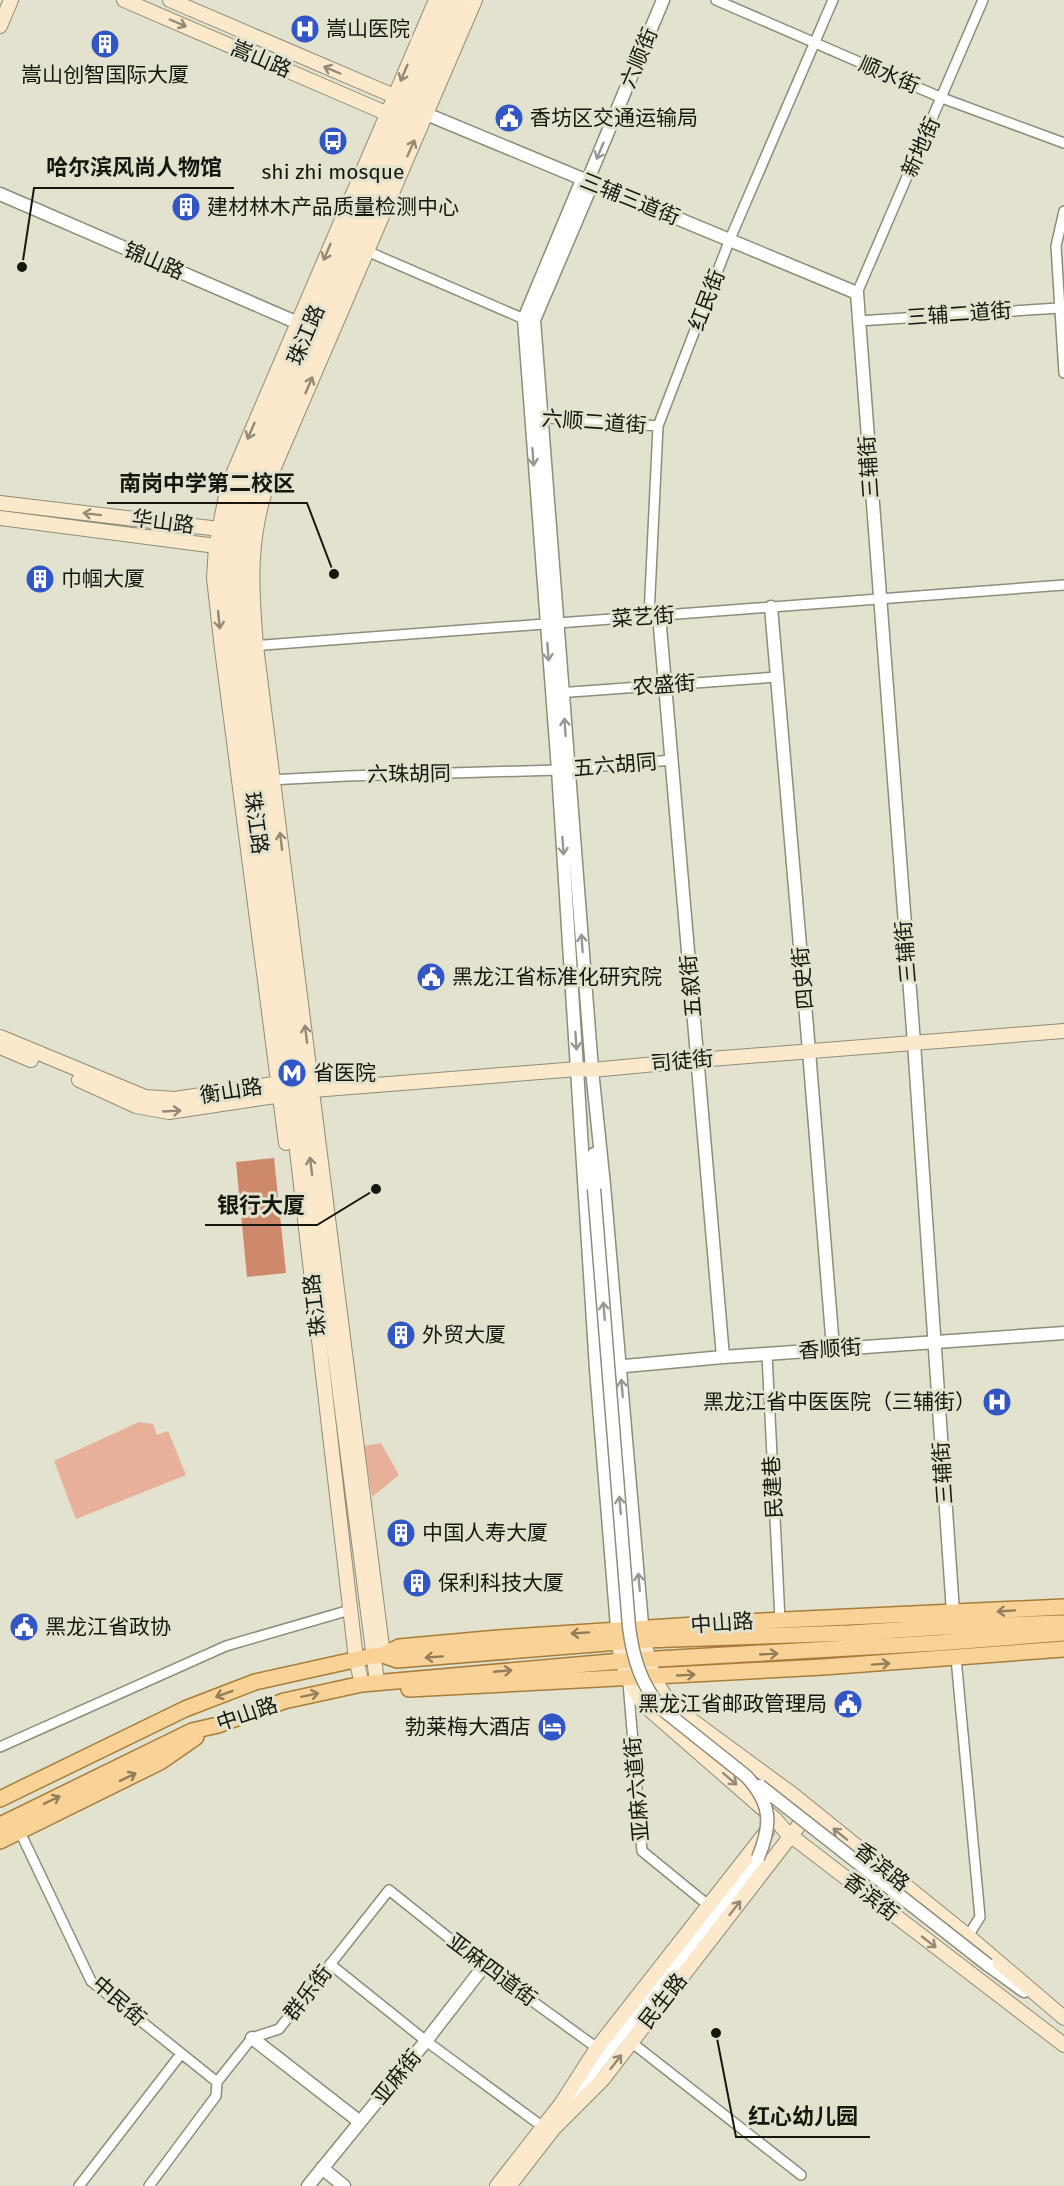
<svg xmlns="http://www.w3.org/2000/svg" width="1064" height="2186" font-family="'Fira Sans','Noto Sans SC',sans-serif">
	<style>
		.green { fill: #e8b099 }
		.forest { fill: #ce896c }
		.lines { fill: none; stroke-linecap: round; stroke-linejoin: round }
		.minor-casing { stroke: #8d8d7a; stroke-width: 12 }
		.tertiary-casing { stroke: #8d8d7a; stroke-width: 15 }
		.secondary-casing { stroke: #8d8d7a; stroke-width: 16 }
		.primary-casing { stroke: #a77d3a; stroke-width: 18 }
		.minor { stroke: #fff; stroke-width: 9 }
		.tertiary { stroke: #fff; stroke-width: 12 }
		.secondary { stroke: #fce8cb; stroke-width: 14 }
		.primary { stroke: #f8d297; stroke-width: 15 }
		.tertiary-bridge-casing { stroke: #8d8d7a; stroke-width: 15; stroke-linecap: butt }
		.tertiary-bridge { stroke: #fff; stroke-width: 12 }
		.oneway { stroke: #958a77 }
		.oneway2 { stroke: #979793 }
		.oneway3 { stroke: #937e5a }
		.labels { text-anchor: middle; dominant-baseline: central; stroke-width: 6; stroke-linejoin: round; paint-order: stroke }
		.poi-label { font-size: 21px; fill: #171710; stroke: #e2e2ce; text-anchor: start }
		.street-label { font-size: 21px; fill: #171710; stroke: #e2e2ce }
		.leader { fill: none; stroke: #171710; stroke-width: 2 }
		.callout-dot { fill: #171710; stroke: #e2e2ce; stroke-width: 2 }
		.callout-label { font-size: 22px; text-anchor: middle; font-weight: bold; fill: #171710; stroke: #e2e2ce; stroke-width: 6; stroke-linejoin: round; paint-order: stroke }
	</style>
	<rect width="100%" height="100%" fill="#e2e2ce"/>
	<path class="green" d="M139,1422L153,1424L157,1435L168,1431L186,1475L76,1519L54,1461Z
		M381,1443L399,1475L372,1497L364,1446Z"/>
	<path class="forest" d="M274,1158L286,1273L247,1277L236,1162Z"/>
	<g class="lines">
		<g class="minor-casing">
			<path id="minor" d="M716,0L942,98L1064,143
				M1064,211L1056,246L1064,373
				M362,249L524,319
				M857,293L983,0
				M858,321L1059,308L1064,305
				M535,417L658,426
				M649,616L658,426L730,239L833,0
				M251,646L1064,585
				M557,693L777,677
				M269,780L347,776L558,770L672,760
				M767,1354L780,1620
				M956,1658L980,1917L968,1936
				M628,1682L642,1851L708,1905
				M0,1747L226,1646L343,1612
				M20,1832L91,1981L217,2082
				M330,1964L426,2041L543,2127
				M631,2042L801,2175
				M217,2082L252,2038L279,2029L389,1890L484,1966L597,2048
				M79,2186L181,2054
				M149,2186L216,2096L217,2082"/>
		</g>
		<g class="tertiary-casing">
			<path id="tertiary" d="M419,111L857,293L914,1043L953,1612
				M582,180L524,319L558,770L596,1369L618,1639
				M587,182L663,0
				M592,184L534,320L592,1070L604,1185L643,1636
				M0,194L305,326
				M771,607L809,1051L833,1348
				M659,615L723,1357
				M594,1154V1189
				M614,1367L723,1357L1064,1333
				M988,1965L1024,1991
				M252,2038L360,2122
				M565,2112L588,2077L758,1858
				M322,2168L344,2186
				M308,2186L426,2041L484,1966"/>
		</g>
		<g class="secondary-casing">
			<path id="secondary" d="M124,0L395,117
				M170,0L401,99
				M0,26L11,0
				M0,503L228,530
				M0,518L224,547
				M0,1037L145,1097L175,1099L286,1082
				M0,1047L31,1060
				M79,1080L136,1106L169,1112L289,1094
				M304,1088L313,1090L578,1069L592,1070L698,1060L1064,1031
				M286,1143L222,649L214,578L216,546L228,486L436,0
				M644,1640C649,1666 656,1689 675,1708L792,1794L968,1936L1064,2018
				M618,1642L627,1678L643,1704L776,1820L786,1832L1064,2045
				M383,1655L256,646C251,586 248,537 269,479L475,0
				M377,1682L244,647C236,582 236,534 258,472L460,0
				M362,1684L356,1659C330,1426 303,1194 274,962C264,879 252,797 242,714C233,638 215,559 242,485L448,0
				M497,2186L561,2104L597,2048L767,1831
				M509,2186L554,2128L603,2079L810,1811"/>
		</g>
		<g class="primary-casing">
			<path id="primary" d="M383,1655L399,1647L498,1638L740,1622L1064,1607
				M409,1689L823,1667L1064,1649
				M0,1799L185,1709L255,1682L372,1656L383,1655L397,1660L644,1640L851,1633L944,1627L1064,1623
				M0,1825L192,1731L218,1725L284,1701L362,1684L622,1661L937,1643L1064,1633
				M0,1841L160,1762L196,1737"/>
		</g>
		<use href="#minor" class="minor"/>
		<use href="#tertiary" class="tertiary"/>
		<use href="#secondary" class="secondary"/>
		<use href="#primary" class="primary"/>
		<g class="tertiary-bridge-casing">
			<path id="tertiary-bridge" d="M594,1189L629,1627C633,1658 641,1685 662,1709L746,1776C772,1804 772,1824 758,1858
				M760,1786L988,1965"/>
		</g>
		<use href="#tertiary-bridge" class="tertiary-bridge"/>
	</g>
	<defs><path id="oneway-shaft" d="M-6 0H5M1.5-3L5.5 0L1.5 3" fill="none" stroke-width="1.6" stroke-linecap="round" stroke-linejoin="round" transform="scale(1.5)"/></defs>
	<g class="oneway">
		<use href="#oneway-shaft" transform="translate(178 23) rotate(23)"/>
		<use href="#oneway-shaft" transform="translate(332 70) rotate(-157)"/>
		<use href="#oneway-shaft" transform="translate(404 73) rotate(113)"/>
		<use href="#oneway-shaft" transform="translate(411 148) rotate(-66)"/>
		<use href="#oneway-shaft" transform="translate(327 252) rotate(113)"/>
		<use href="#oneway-shaft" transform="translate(309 385) rotate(-67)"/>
		<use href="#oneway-shaft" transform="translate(251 431) rotate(113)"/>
		<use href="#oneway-shaft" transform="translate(92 514) rotate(-173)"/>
		<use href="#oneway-shaft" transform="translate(219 620) rotate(84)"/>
		<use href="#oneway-shaft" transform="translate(281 841) rotate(-97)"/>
		<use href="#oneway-shaft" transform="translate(306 1034) rotate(-97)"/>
		<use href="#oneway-shaft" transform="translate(172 1111) rotate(-3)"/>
		<use href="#oneway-shaft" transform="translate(311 1166) rotate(-97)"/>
		<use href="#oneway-shaft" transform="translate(730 1779) rotate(41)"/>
		<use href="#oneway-shaft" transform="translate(840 1834) rotate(-141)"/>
		<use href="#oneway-shaft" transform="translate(735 1908) rotate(-52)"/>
		<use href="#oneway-shaft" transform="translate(929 1942) rotate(38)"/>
		<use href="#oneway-shaft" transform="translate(616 2062) rotate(-52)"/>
	</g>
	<g class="oneway2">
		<use href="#oneway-shaft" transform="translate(600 151) rotate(113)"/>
		<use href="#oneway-shaft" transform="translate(533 457) rotate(86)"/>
		<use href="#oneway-shaft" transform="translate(548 652) rotate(86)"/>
		<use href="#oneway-shaft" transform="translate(565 727) rotate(-94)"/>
		<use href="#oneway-shaft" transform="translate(563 846) rotate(86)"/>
		<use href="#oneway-shaft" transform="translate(582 943) rotate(-94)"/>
		<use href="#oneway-shaft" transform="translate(576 1041) rotate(86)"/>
		<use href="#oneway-shaft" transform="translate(604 1311) rotate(-95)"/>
		<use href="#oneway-shaft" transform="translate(622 1388) rotate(-95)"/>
		<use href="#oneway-shaft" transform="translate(620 1505) rotate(-95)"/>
		<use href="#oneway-shaft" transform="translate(639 1582) rotate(-95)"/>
	</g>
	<g class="oneway3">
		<use href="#oneway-shaft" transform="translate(1006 1611) rotate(176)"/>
		<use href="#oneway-shaft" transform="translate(580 1633) rotate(176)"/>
		<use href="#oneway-shaft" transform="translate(769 1654) rotate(-3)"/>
		<use href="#oneway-shaft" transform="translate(434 1657) rotate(176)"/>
		<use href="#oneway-shaft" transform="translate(881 1664) rotate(-4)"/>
		<use href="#oneway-shaft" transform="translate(503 1671) rotate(-5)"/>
		<use href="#oneway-shaft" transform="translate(686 1675) rotate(-3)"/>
		<use href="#oneway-shaft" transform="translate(224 1694) rotate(159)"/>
		<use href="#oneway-shaft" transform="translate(310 1695) rotate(-12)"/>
		<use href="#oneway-shaft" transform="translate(128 1777) rotate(-26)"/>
		<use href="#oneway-shaft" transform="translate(52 1800) rotate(-26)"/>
	</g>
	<defs>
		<g id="hospital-disc" transform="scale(1.5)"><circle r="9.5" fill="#3256c6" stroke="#e2e2ce"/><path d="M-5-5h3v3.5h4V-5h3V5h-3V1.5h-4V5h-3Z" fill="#fff"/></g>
		<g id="building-disc" transform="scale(1.5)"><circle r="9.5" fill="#3256c6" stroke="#e2e2ce"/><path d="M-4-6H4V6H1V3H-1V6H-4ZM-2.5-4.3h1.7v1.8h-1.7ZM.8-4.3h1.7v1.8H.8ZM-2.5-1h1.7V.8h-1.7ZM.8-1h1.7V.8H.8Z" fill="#fff"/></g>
		<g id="civic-disc" transform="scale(1.5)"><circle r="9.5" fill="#3256c6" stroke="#e2e2ce"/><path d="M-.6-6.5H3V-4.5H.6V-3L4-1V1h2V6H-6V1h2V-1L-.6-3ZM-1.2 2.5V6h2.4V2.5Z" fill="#fff"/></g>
		<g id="bus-disc" transform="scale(1.5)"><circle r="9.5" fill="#3256c6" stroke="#e2e2ce"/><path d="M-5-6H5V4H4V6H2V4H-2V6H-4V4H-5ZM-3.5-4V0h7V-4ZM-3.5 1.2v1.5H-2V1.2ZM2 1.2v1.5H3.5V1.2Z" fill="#fff"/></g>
		<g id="metro-disc" transform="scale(1.5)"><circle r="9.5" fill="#3256c6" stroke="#e2e2ce"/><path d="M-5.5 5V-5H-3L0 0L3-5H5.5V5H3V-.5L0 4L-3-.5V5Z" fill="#fff"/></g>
		<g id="hotel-disc" transform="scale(1.5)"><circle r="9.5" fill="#3256c6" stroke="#e2e2ce"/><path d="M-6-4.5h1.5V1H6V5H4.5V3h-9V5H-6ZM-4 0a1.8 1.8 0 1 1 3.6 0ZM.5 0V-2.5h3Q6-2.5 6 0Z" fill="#fff"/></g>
	</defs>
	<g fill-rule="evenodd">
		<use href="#hospital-disc" x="305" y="29"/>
		<use href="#building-disc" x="105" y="44"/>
		<use href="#civic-disc" x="509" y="118"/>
		<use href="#bus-disc" x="333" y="141"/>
		<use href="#building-disc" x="186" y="207"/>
		<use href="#building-disc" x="40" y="579"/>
		<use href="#civic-disc" x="431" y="977"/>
		<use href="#metro-disc" x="292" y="1073"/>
		<use href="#building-disc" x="401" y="1335"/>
		<use href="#hospital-disc" x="997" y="1402"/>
		<use href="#building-disc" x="401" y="1533"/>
		<use href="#building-disc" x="417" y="1583"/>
		<use href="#civic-disc" x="24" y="1627"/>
		<use href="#civic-disc" x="848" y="1704"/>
		<use href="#hotel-disc" x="552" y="1727"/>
	</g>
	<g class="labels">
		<g class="poi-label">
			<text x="326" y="29">嵩山医院</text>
			<text x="105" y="75" text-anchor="middle">嵩山创智国际大厦</text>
			<text x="530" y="118">香坊区交通运输局</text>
			<text x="333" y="172" text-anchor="middle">shi zhi mosque</text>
			<text x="207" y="207">建材林木产品质量检测中心</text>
			<text x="61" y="579">巾帼大厦</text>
			<text x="452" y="977">黑龙江省标准化研究院</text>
			<text x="313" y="1073">省医院</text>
			<text x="422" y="1335">外贸大厦</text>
			<text x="976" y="1402" text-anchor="end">黑龙江省中医医院（三辅街）</text>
			<text x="422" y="1533">中国人寿大厦</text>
			<text x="438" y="1583">保利科技大厦</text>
			<text x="45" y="1627">黑龙江省政协</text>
			<text x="827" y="1704" text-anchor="end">黑龙江省邮政管理局</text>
			<text x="531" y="1727" text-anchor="end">勃莱梅大酒店</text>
		</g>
		<g class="street-label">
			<text transform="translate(639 58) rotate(-67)">六顺街</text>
			<text transform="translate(261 59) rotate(23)">嵩山路</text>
			<text transform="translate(889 75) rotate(23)">顺水街</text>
			<text transform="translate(921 147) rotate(-66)">新地街</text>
			<text transform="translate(630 199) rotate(22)">三辅三道街</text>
			<text transform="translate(154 261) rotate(23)">锦山路</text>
			<text transform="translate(707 300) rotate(-69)">红民街</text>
			<text transform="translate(959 314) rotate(-4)">三辅二道街</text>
			<text transform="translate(306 335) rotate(-67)">珠江路</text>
			<text transform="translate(594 422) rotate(4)">六顺二道街</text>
			<text transform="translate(869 467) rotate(-94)">三辅街</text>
			<text transform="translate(163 522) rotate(7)">华山路</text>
			<text transform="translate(643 617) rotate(-4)">菜艺街</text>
			<text transform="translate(664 685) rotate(-4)">农盛街</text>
			<text transform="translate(615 765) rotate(-5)">五六胡同</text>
			<text transform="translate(409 774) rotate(-1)">六珠胡同</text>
			<text transform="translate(256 823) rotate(82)">珠江路</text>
			<text transform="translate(906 952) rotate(-95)">三辅街</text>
			<text transform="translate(803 978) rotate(-95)">四史街</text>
			<text transform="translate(691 986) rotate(-95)">五叙街</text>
			<text transform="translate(682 1061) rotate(-5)">司徒街</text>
			<text transform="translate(231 1091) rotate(-9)">衡山路</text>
			<text transform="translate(315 1305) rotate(-97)">珠江路</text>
			<text transform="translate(830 1349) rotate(-4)">香顺街</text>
			<text transform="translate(943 1473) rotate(-94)">三辅街</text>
			<text transform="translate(773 1487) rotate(-93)">民建巷</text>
			<text transform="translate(722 1623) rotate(-4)">中山路</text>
			<text transform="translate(247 1714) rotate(-19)">中山路</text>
			<text transform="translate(637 1789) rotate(-95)">亚麻六道街</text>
			<text transform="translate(882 1867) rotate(39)">香滨路</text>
			<text transform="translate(871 1897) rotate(38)">香滨街</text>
			<text transform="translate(492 1970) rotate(37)">亚麻四道街</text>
			<text transform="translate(308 1993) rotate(-52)">群乐街</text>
			<text transform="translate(119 2001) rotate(41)">中民街</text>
			<text transform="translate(663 2001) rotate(-52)">民生路</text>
			<text transform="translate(397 2077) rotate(-51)">亚麻街</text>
		</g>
	</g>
	<path class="leader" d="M22 267L34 188H234M334 574L307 503H107M376 1189L317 1225H205M716 2033L736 2137H870"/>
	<g class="callout-dot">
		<circle cx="22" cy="267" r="6"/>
		<circle cx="334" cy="574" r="6"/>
		<circle cx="376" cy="1189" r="6"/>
		<circle cx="716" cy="2033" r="6"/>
	</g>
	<g class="callout-label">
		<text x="134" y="175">哈尔滨风尚人物馆</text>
		<text x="207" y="491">南岗中学第二校区</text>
		<text x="261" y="1213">银行大厦</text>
		<text x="803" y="2124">红心幼儿园</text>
	</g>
</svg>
